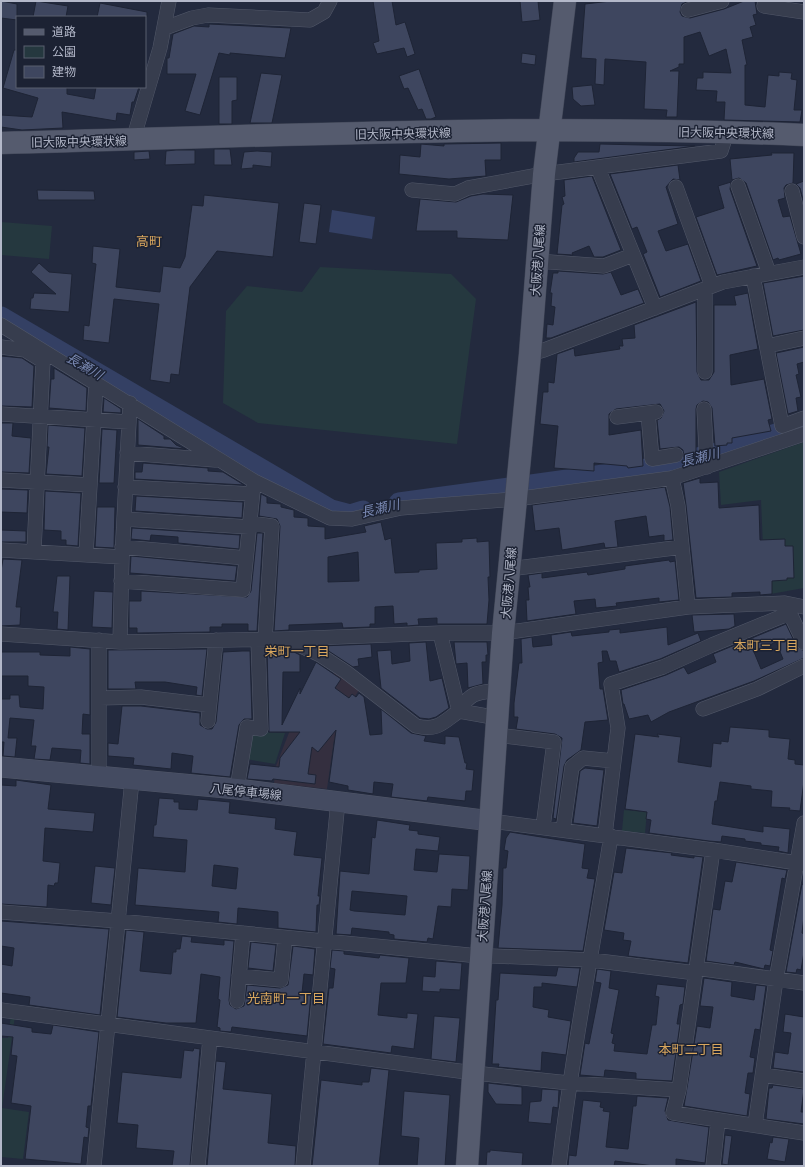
<svg xmlns="http://www.w3.org/2000/svg" width="805" height="1167" font-family="'Exo 2','Noto Sans JP',sans-serif">
	<style>
		.medical { fill: #342f3f }
		.green { fill: #25383f }
		.water { fill: #344064 }
		.lines { fill: none; stroke-linecap: round; stroke-linejoin: round }
		.river { stroke: #344064; stroke-width: 21 }
		.building { fill: #3e465f; stroke: #1e2435; fill-rule: evenodd }
		.street-casing { stroke: #525869; stroke-width: 15 }
		.secondary-casing { stroke: #525869; stroke-width: 21 }
		.primary-casing { stroke: #404657; stroke-width: 23 }
		.street { stroke: #373d4e; stroke-width: 14 }
		.secondary { stroke: #444b61; stroke-width: 20 }
		.primary { stroke: #555b6e; stroke-width: 22 }
		.labels { text-anchor: middle; dominant-baseline: central; stroke-width: 3; stroke-linejoin: round; paint-order: stroke }
		.street-label { font-size: 12px; fill: #b3b8c9; stroke: #1c2233 }
		.neighbourhood-label { font-size: 13px; fill: #d9a75e; stroke: #1c2233 }
		.water-label { font-size: 13px; font-style: italic; fill: #7988b2; stroke: #1c2233 }
	</style>
	<rect width="100%" height="100%" fill="#232a3e"/>
	<path class="medical" d="M335,671L360,689L348,706L355,711L334,740L327,789L274,783L276,766L290,730L329,682Z"/>
	<path class="green" d="M1,222L52,226L49,259L1,255Z
		M320,267L451,274L476,299L457,444L258,423L223,403L226,311L247,286L302,292Z
		M804,442V588L765,595L761,500L721,505L719,472Z
		M251,732L285,733L275,764L246,759Z
		M624,810L647,812L645,833L622,831Z
		M11,1015L15,1016L2,1108L29,1112L23,1159L1,1157V1038H8Z"/>
	<path class="water" d="M332,210L375,217L372,239L329,232Z"/>
	<g class="lines">
		<path class="river" d="M1,317L331,510L350,515L363,511
			M399,503L647,469L711,455L804,425"/>
	</g>
	<path class="building" d="M1,1L17,4V20L1,18Z
		M36,1L68,6L66,17H33Z
		M373,1H392L396,25L405,22L415,54L407,57L404,48L377,54L373,43L379,41Z
		M520,1H538L540,20L522,22Z
		M611,1H689L682,4L680,12L682,16L690,18L724,9L744,1H755L757,14L753,15L756,25L750,27L753,37L742,40L747,65H745V105L765,107L768,75L779,76V72L792,73L791,79L797,80L794,110H802L800,122L724,120L725,102H716L717,91L696,90L697,78H703V72L731,73L726,49L709,56L700,32L684,37V64H679V67L670,71H679L677,117H666L667,110L644,109L646,62L605,59L604,85L595,84L596,59L581,58L585,4Z
		M100,3L147,12V17H97Z
		M209,24L291,28L285,58L230,53V55L219,53L200,115L185,111L196,74H167V58H169L173,34L194,26L209,27Z
		M14,50H17V87H67V94L94,99L96,87H139L134,102H132L130,115L117,113L116,121L62,112L63,128L22,130L1,127V115L32,117L38,98L3,88Z
		M522,53L536,55L535,65L521,63Z
		M419,69L436,117L431,119H426L422,109L418,110L408,88L404,89L399,76Z
		M261,73L282,75L272,123H250Z
		M219,77H237V100L232,101V124H219Z
		M592,85L595,105L581,106L573,99L572,87Z
		M501,143V160H485L486,176L449,179L399,174L400,155L420,157L421,144L444,146V144Z
		M600,144L641,145L695,146L574,162V158L578,152H599Z
		M214,149H230L232,165H214Z
		M176,150H195V164L165,165L166,151Z
		M149,151L150,159L134,160V152Z
		M257,151L272,152L271,167L253,165V168L241,169L244,152Z
		M771,153H794L793,183L786,185L784,188L785,198L778,200L783,217L790,216L801,254L779,260L778,258L773,260L746,183L739,178L732,180L730,159L772,155Z
		M678,165L680,180L673,179L666,187L678,224L658,231L666,251L688,244L701,281L660,297L643,254L647,252L637,227L632,229L610,174Z
		M592,176L621,250L603,257H594L589,246L572,253L573,255L557,254L562,205L564,204L562,197L565,196L564,180Z
		M804,181V203L800,188L796,184Z
		M731,182L730,189L757,266L717,275L696,217L724,208L718,186Z
		M37,190L94,191L95,200H38Z
		M483,194L513,195L508,240L457,238V231H416L420,199L456,202L471,196Z
		M204,195L279,203L273,257L217,251L190,287L179,375L171,374L170,383L150,380L159,304L114,299L109,343L83,340L84,325L89,326L96,264L92,263L93,246L120,249L116,287L160,292L163,266L180,268L185,257L192,205L203,206Z
		M304,203L321,205L316,244L299,242Z
		M39,263L49,272L72,274L69,312L30,309L31,298H33L34,293L56,294L31,272Z
		M558,271L603,274L611,272L621,295L638,289L644,303L551,338H546L547,324L553,325L555,307L551,306L552,293H550L553,273H558Z
		M804,276V330L773,336L763,283Z
		M748,293L758,349L730,355L731,385L764,379L772,419L768,420L771,431L732,438V443H727V445L715,446L712,408L708,402L703,401L697,405L696,409V454L684,457L683,450L679,447L660,449L657,420L661,418L664,411L660,404L616,409L609,414V435L641,430L643,466L628,468L627,466L594,463V471L554,468L558,426L540,424L543,392H548V382L554,383L557,354L574,348L575,356L620,349L619,346H623L622,339L635,338L634,325L696,302L697,372L701,380H709L714,372V305H736L734,296Z
		M804,347V362L797,364L799,374L796,375L801,397L796,398L798,411L788,414L776,353Z
		M1,356L22,358L34,366L32,407L1,406Z
		M54,368L87,388L86,411L49,408L51,379H54Z
		M104,398L121,409V413L103,412Z
		M138,419L164,436V439H170L176,445L186,449L138,445Z
		M1,423H13L12,436L31,438L29,473L1,472Z
		M48,425L85,428L82,476L46,474L49,447H47Z
		M102,429L117,430L114,483H99Z
		M143,463L208,468V471L223,472L244,485L135,479V472H142Z
		M700,478V483L718,482L719,508L759,505L760,540L785,539V546H793L794,578H787V580L772,581V594L760,595V592L732,593V597L696,598L686,505L683,483Z
		M665,487L670,507L673,540L664,541V535L649,537L646,516L615,521L618,547L605,548L604,543L562,550L559,528L535,531L532,505Z
		M1,489L28,490L27,513L1,512Z
		M45,491L81,493L78,546L66,545V540H61V531L44,530Z
		M261,494L267,497V503L281,504V507L294,510V517L308,518V526L325,527V539L366,532L364,526L381,522L385,540L391,538L395,573L419,572V570L437,569L436,543L462,542V539L477,538V542L489,541L490,577H488L489,600L487,624H437V618L418,619L419,625L407,626V623L394,624L393,606L375,607V624H370V627L343,628L342,623L289,625V630L274,631L280,526L277,519L259,516ZM358,552L359,581L328,582V557Z
		M136,496L243,502L242,518L135,511Z
		M97,507H115L114,548L95,547Z
		M132,528L240,535L239,549L178,543V537L151,535L150,541L131,539Z
		M1,530L26,531V542H1Z
		M257,533H263L257,631H248V624H222V627H210V632L137,633V628H129V601H141V591L247,597L251,591Z
		M131,556L237,566L235,581L130,573Z
		M3,559L22,560L16,607H21L20,625L1,626V571Z
		M669,560L670,562L675,561L679,600L659,602V598L616,603L617,606L596,608L595,599L574,601L576,614L527,621L526,600H529L528,587H530L528,575L542,573V578L587,572L588,575L625,569V566Z
		M57,576H70L68,630L57,629L58,612H53Z
		M94,591L113,592L112,628L92,627Z
		M734,614L735,626L729,629L694,632L692,615Z
		M786,624L797,647L804,651V658L754,681L669,712L651,722L648,715L629,719L624,704H623L621,690L666,675L684,667L688,674L716,662L713,654ZM776,642L783,659L761,669L754,652Z
		M667,627L668,645L698,633L701,641L660,659L619,672L616,661H610L607,651H602L603,662L598,663L600,689H603L608,720L585,722L581,750L567,760L564,766L556,821V819L553,818L562,738L555,734L516,729L518,717H514V703L519,663H522L521,639L532,637L533,647L552,645L551,635L571,632L572,636L609,632V630L620,629V633Z
		M426,642L430,681L442,678L449,708L436,717L429,719L420,718L381,688L377,651L391,650L392,664L410,661L409,643Z
		M454,642H487L488,655H486V662H482L483,684L468,688L467,663L456,664Z
		M371,644L372,657L358,659L359,666L353,667L321,646Z
		M70,647L90,649V715L83,714L82,734H90V764L80,763L81,750L52,748L50,760L34,759L36,746H31L34,720L10,718L8,738H17L15,757L3,756L4,742H1V699H10V695H19L20,707L43,709L44,687L28,686V676H1V652H40V655L70,656Z
		M267,648H272V652H294L300,655V672H283L282,725L300,688V694L316,662L341,679L335,688L349,698L352,694L356,697L359,693L364,697L370,735L382,734L381,709L411,733L426,736L424,741L445,744V736L459,737L465,763H467L466,769L474,770L472,791H466L465,801L428,797L427,801L391,797L393,784L374,782L373,794L348,790V786L329,782L336,730L318,752L312,747L308,774L316,775L315,784L273,779L272,781L247,779L250,764L279,767L280,758L300,732H269Z
		M207,649L202,696L196,695L197,687L165,682H135L136,689H108V650Z
		M242,651H250L252,719H244L239,725L230,777L191,773L193,756L172,753L171,769L133,765L134,758L108,756V743L118,744L122,706H141L200,713V725L207,729H212L216,722L223,652Z
		M730,727L769,730V737L790,739L788,759L795,760V764L804,765V781L800,811L789,810L790,808L771,807L772,791L751,789V786L720,782L717,801H715L712,824L763,832V826L790,829L788,853L778,851L779,847L761,845V843L745,841V839L722,836L721,842L709,841L649,833L651,820L646,819L647,812L625,809L635,734L659,737L657,734L681,737L678,762L711,767L713,743L721,744V741L728,742Z
		M585,768L604,770L597,826L573,823L580,771Z
		M16,780L51,785L48,809L95,813L93,832L45,828L43,861L60,863L58,883H55L54,886L48,885L47,907L1,904V785L16,786Z
		M159,798L174,799V802H179V809L197,810L198,799L230,802L229,813L276,818L275,829L297,832L294,855L322,858L318,896H320L319,905H317L316,932L278,928V912L238,908L237,924L218,922L219,912L135,905L138,868L185,872L187,840L153,837L154,825H156ZM214,865L238,868L236,889L212,886Z
		M377,820L410,825L409,830L418,831V834L440,837L438,851L416,849L414,870L437,872L439,854L470,856L468,890L452,889L451,907L438,906L433,939L428,938L427,942L394,939V935L389,934V932L352,928L351,935L336,934L340,871L369,874L372,837L375,838ZM352,891L407,896L405,915L354,911L350,910Z
		M510,832L585,844L582,868L589,869L587,878L595,879L583,951L498,948L502,905L503,868H506L508,851L504,850L506,838Z
		M626,848L672,853L671,855L694,858V856L703,857L688,963L628,956L631,941L623,940L624,933L604,930L614,872L622,873Z
		M736,862L787,870L785,879L782,878L770,950L773,951L770,966L765,965L764,969L735,962L734,965L706,961L713,909L720,910L725,881L732,882Z
		M95,866L115,868L111,905L91,903Z
		M802,884L804,885V916L802,933L804,934V952L801,970L797,969L796,973L786,972Z
		M1,921L109,929L100,1015L29,1005L30,997L1,993V964L12,966L14,948L1,946Z
		M126,930L144,932L140,971L171,974L173,952H176V949H180L182,936L192,937L191,942L224,945V940L234,941L229,1000L230,1005L236,1009L244,1006L247,985L280,988L288,985L293,946L315,949L313,975L304,974L302,993L311,994L307,1036L232,1027L231,1032L220,1031V1028L217,1027L220,1000L218,999L220,977L201,974L196,1023H166L117,1017Z
		M251,942L276,945L273,971L248,968Z
		M332,950L344,951V954L379,958L380,955L409,958L406,983H381L378,1015L407,1018V1013L418,1014L414,1049L392,1046L391,1053L323,1044L329,988H333L335,969L330,968Z
		M436,961L462,963L460,990L440,989V992L422,991L423,976L435,977Z
		M558,967L580,968L577,987L542,983V987H534L533,1007L549,1010L548,1017L571,1021L566,1055L542,1052L541,1071L498,1067L499,1064H492L496,1000H498L500,973L556,976Z
		M597,969L611,971L609,988L619,990L611,1033L614,1034L612,1043L615,1044L614,1051L647,1054L652,1025H656L659,997L655,996L657,984L685,987L683,1004L680,1005L677,1024H680L672,1081L636,1079V1073L605,1070L604,1077L580,1075L585,1043L589,1044L601,983L595,982Z
		M704,978L732,982L731,996L754,1000L756,985L766,986L760,1030L755,1029L750,1057L755,1058L753,1073H748L745,1093L750,1094L747,1116L684,1106L697,1026L710,1028L713,1007L700,1006Z
		M785,1014L804,1017V1072L773,1068L775,1052L788,1054L791,1033L783,1032Z
		M434,1016L460,1018L456,1062L431,1059Z
		M1,1023L32,1028V1032L51,1034L53,1025L99,1032L91,1106H88L86,1127L89,1128L88,1138L84,1137L81,1164L25,1159L31,1106L11,1103L17,1056L11,1055L13,1037L1,1036Z
		M194,1048L200,1049L190,1166H172L174,1151L136,1148L138,1125L117,1123L122,1072L181,1078L184,1050L193,1051Z
		M216,1061L226,1062L223,1089L272,1094L268,1143L296,1146L295,1166H207Z
		M371,1068L389,1070L379,1166H312L321,1080L362,1085V1082H369Z
		M488,1083L522,1087V1105L496,1104L488,1092Z
		M773,1085L804,1089L801,1112H804V1124L766,1119L769,1088H772Z
		M542,1089L559,1090L558,1108L553,1107L551,1124L528,1122L530,1102L541,1101Z
		M404,1091L450,1095L445,1166H417L419,1138L401,1136Z
		M637,1096L668,1098L665,1111L668,1120L709,1127L705,1163L676,1159V1166H654L615,1161L614,1166H568L569,1155L576,1156L583,1100L601,1102L600,1107L604,1108L603,1111L610,1112L606,1147L628,1149L633,1106H636Z
		M725,1135L732,1136L728,1165L722,1164Z
		M773,1137L789,1139L785,1162L767,1159L770,1142L772,1143Z
		M490,1150L523,1153L522,1166H486L487,1152H490Z"/>
	<g class="lines">
		<g class="street-casing">
			<path id="street" d="M765,1L764,6L804,12
				M688,10L722,1
				M165,28L192,18L208,15L310,20L324,12L330,1
				M133,140L160,48L169,1
				M598,168L655,308
				M738,186L769,273
				M676,187L712,286
				M412,190L455,194L468,188L544,174L721,151L727,132
				M792,191L804,237
				M537,261L604,266L633,255
				M753,276L782,426L804,418
				M705,289V372
				M1,325L254,481L330,518L352,519L401,508L516,499L672,478L804,434
				M767,346L804,338
				M1,347L25,350L43,361L34,551
				M530,354L544,350L723,282L804,267
				M704,409L707,467
				M648,413L652,459L676,455
				M1,414L129,422
				M617,417L656,412
				M127,453L215,460
				M672,478L678,506L688,607
				M1,480L90,485
				M125,487L252,494
				M124,519L249,527
				M249,523L272,526L265,640
				M122,547L246,558
				M1,550L122,557
				M86,554L96,383
				M509,569L682,547
				M121,581L243,590L254,481
				M786,605L804,643
				M1,634L120,642L286,639L440,633H503L688,607L785,603L804,607
				M99,640V776
				M288,640L320,655L346,672L416,726C438,731 442,723 459,711L440,633
				M120,642L122,557L130,403
				M99,698L141,697L209,705
				M703,709L757,689L804,666
				M498,718L459,711C471,691 478,693 499,690
				M208,721L216,640
				M497,735L554,742L543,827
				M237,789L247,727L261,729L258,640
				M491,821L713,850L804,864
				M563,830L572,767L583,758L614,761
				M605,835L618,728L611,684L663,667L712,645L790,613
				M713,850L679,1090L673,1113L804,1133
				M1,912L118,921L469,955L591,960L696,973
				M696,968L804,983
				M239,976L281,980L285,938
				M237,1001L243,933
				M1,1010L474,1073L569,1083L679,1090
				M763,1075L804,1081
				M755,1125L776,980L804,823
				M94,1166L132,780
				M198,1166L210,1038
				M303,1166L338,801
				M559,1166C572,1055 593,946 611,836
				M713,1166L718,1121"/>
		</g>
		<g class="secondary-casing">
			<path id="secondary" d="M1,767L237,789L491,821"/>
		</g>
		<g class="primary-casing">
			<path id="primary" d="M1,143C268,136 537,123 804,135
				M467,1166L503,633L530,354L544,174L565,1"/>
		</g>
		<use href="#street" class="street"/>
		<use href="#secondary" class="secondary"/>
		<use href="#primary" class="primary"/>
	</g>
	<g class="labels">
		<g class="street-label">
			<text transform="translate(726 132) rotate(1)">旧大阪中央環状線</text>
			<text transform="translate(403 133) rotate(-1)">旧大阪中央環状線</text>
			<text transform="translate(79 141) rotate(-1)">旧大阪中央環状線</text>
			<text transform="translate(537 260) rotate(-86)">大阪港八尾線</text>
			<text transform="translate(508 583) rotate(-85)">大阪港八尾線</text>
			<text transform="translate(246 791) rotate(6)">八尾停車場線</text>
			<text transform="translate(484 906) rotate(-86)">大阪港八尾線</text>
		</g>
		<g class="neighbourhood-label">
			<text x="149" y="241">高町</text>
			<text x="766" y="645">本町三丁目</text>
			<text x="297" y="651">栄町一丁目</text>
			<text x="286" y="998">光南町一丁目</text>
			<text x="691" y="1049">本町二丁目</text>
		</g>
		<g class="water-label">
			<text transform="translate(85 366) rotate(30)">長瀬川</text>
			<text transform="translate(700 457) rotate(-14)">長瀬川</text>
			<text transform="translate(380 508) rotate(-13)">長瀬川</text>
		</g>
	</g>
	<rect width="805" height="1167" fill="none" stroke="#b3b8c9" stroke-width="4"/>
	<rect x="16" y="16" width="130" height="72" fill="#1c2233" stroke="#585e6f"/>
	<rect x="24" y="29" width="20" height="6" fill="#555b6e" stroke="#585e6f"/>
	<text x="52" y="36" font-size="12" fill="#b3b8c9">道路</text>
	<rect x="24" y="46" width="20" height="12" fill="#25383f" stroke="#585e6f"/>
	<text x="52" y="56" font-size="12" fill="#b3b8c9">公園</text>
	<rect x="24" y="66" width="20" height="12" fill="#3e465f" stroke="#585e6f"/>
	<text x="52" y="76" font-size="12" fill="#b3b8c9">建物</text>
</svg>
